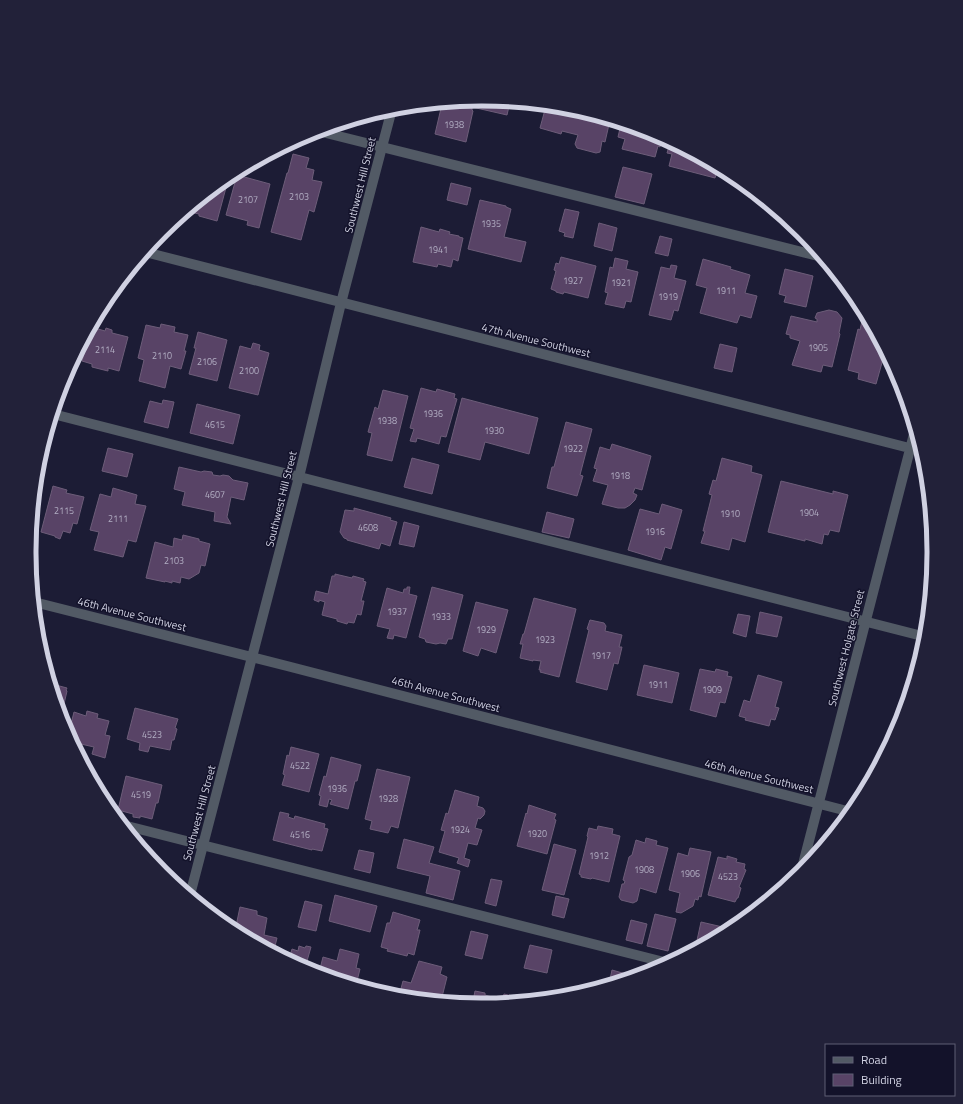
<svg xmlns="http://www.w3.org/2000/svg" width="963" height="1104" font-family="'Titillium Web',sans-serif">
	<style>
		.building { fill: #584366; stroke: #6d5d79 }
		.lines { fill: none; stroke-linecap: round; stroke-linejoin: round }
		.service { stroke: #525a65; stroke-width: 10 }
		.minor { stroke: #525a65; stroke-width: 10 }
		.labels { text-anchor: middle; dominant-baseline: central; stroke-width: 3; stroke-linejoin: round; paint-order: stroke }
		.number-label { font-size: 9px; fill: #b2aec3 }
		.street-label { font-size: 11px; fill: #d0d1e2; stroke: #13122a }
		.rim { fill: none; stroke: #d0d1e2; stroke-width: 5 }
	</style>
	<rect width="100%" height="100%" fill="#1c1c35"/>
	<path class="building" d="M482,100L510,102L507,115L472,107V110L473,111L466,142L435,134L442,104L447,105L448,103Z
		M546,106L570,108L610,120L605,142L602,141L600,152L596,153L577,148L575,144L578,135L562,131L561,134L540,128Z
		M621,124L655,134L662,138L660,147L658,146L655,157L622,149L625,139L618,137Z
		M670,143L674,144L718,168L715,178L669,166L672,154L667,153Z
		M293,154L309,158L306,168L314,170L312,180L322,182L314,212L309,210L301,240L271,232L287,173H288Z
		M623,167L652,174L644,204L615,197Z
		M237,175L270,184L259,228L247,225L248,221L226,215Z
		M230,176L231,177L229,184H227L217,221L199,216V214L190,212V210H189Z
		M451,183L471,188L467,205L447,200Z
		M480,200L506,206V207L511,209L504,237L526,242L521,262L468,249Z
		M565,209L579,212L573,238L564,236L565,233L559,231Z
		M599,223L617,228L612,251L594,246Z
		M421,227L439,232L440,229L450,232L449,234L459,236V237L463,238L458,261L453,259L451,267L438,264L437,267L413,262Z
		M660,236L672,239L668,256L655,253Z
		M561,257L596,266L588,298L564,292L563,294L556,292V291L551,289L556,271L554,270L556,263L559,264Z
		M615,258L628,261L626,269L638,272L631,302L626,301L624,308L605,304L608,293L605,292L610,267L613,268Z
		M703,259L731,267L730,269L750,275L745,293L757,296L751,318L740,315L737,323L700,313L707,288L696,285Z
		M671,265L677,266L674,278L686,281L678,311L674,310L671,320L649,315L661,267L670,269Z
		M785,269L813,276L806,307L784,302L786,296L779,294Z
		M829,310L837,312L842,318L839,333L840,334L832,367L823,365L821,372L792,365L800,341L790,338V335L786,334L791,316L817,322V319L815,318L817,313Z
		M864,312L885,352L876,384L858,379L859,373L848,370L858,329L860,330Z
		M161,324L175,327L174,332L188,335L184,351H186L181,369L170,366L165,388L139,381L144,360L138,358L146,325L160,328Z
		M91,327L105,331L106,328L112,330V333L128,337L119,371L108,368V371L92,367V364L82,361Z
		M198,332L227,340L217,381L189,374L196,348H194Z
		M253,343L260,345L259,350L269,353L258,395L229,388L240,346L251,349Z
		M720,344L737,348L732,372L714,368Z
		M421,388L436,392L437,389L455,394L454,398L457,399L446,437L441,436L439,444L417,438L416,442L410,441L414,429L410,428Z
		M383,390L408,396L392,461L367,455L372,433L368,432L375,407L378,409Z
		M462,398L538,418L529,454L485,442L480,460L448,452Z
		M163,400L174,402L168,428L144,422L150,401L162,404Z
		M197,404L240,415L233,444L190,433Z
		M566,422L592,429L580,475L583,476L577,496L547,488L552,467H554Z
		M612,444L651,456L642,490L635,488L633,493L637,495L635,500L630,505L625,508H618L602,504L608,485L593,481L597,469L594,468L600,447L610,450Z
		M108,448L133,454L127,477L102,471Z
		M412,458L439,465L432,494L404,487Z
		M722,458L752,466L751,472L762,475L745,542L732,538L729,550L701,543L705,531H703L712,495L709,494L713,480L716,481Z
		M179,467L201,472L204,471L212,472L213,475L220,476L223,475L229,476L233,480L248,483L244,500L231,497L227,517L231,524L214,521L215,512L182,505L185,492L174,489Z
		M781,481L833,494V491L848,495L839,532L830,530L828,535L824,534L822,544L805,539V541L768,532Z
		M53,486L67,490L66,493L84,497L77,524L73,523L70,533L63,531L60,539L55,537V536L41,532Z
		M113,488L137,495L135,504L146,506L136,542L128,540L123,557L94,550L99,532L90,530L100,494L111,497Z
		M662,504L682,510L671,549L665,547L661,560L628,550L640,509L659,514Z
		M354,508L391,518L390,520L397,522L390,546L381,543L379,549L347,540V539L344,538L340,532L345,510L354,511Z
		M547,512L574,519L569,538L542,532Z
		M404,522L419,526L414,547L399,544Z
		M183,535L199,539V541L210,544L205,566L201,565L199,573L189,579L181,577L180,583L172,581V583L165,581V582L146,578L155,542L173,547L174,538L182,540Z
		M335,574L352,578L353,576L364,579L363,581L366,582L361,601H364L361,615L357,614L354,623L348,622L347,624L337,621V619L322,615L325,602L319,600V602L314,600L316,591L328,594L332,576H335Z
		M407,587H410L409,594L417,596L406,638L394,635L393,639L387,638L390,629L377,626L387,588L403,593L404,589H407Z
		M432,587L463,595L452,639H448L446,644L440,643L436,644L426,642L425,639L419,637Z
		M534,598L576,609L559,677L540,672L541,670H539L541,661L533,660V661L520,658L523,644H520L523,634H524Z
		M476,602L508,610L496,653L481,648L478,656L463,651Z
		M760,612L782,617L777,637L756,633Z
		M738,614L750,616L746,637L733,633Z
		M590,620L604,623L606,626L605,631L622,635L619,647H622L618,664L614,663L607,690L576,682L589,630L587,629Z
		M917,655L921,656L915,675L912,674Z
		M644,665L679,673L672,703L637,695Z
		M700,669L715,672L716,669L728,672L727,676L732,677L725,703L720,702L716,717L690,710Z
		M758,675L782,682L775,707L779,708L775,720L771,719L769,726L745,720L746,718L739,716L744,700L750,702Z
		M52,684L67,688L66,690L67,691L61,717Z
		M135,708L178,719L175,728L177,729L174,740H172L170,750L150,746L148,752L139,750L140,743L127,739Z
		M87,711L98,714L97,718L109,721L105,735L110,736L105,758L92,754L94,747L72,742L64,727L70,728L74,712L86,716Z
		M291,747L319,754L309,792L282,785L285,775L283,774L287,755L289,756Z
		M331,757L361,765L357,781H355L348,809L330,804L332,800L329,799L327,807L319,805L321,796L319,795L324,776L326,777Z
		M377,769L410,777L398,828L391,826L388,833L370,829L372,821L365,819Z
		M126,776L162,785L158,803H156L152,819L140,816V818L133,817V814L118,810Z
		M455,790L479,797L477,806L483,808L485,811L484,815L480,819L478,818L475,828L482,830L477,845L468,843L464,858L470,860L468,867L457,863L459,858L439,852L445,831L441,830L446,813L448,814Z
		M529,805L556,814L554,819L556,820L547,854L517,846L526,813L527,814Z
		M280,812L289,814L288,817L294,819L295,816L325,824L324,828L328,829L322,851L312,849V850L273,840Z
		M598,826L613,829L612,834L620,836L609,882L592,878L591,879L581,877V875L579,874L588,837L587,836L589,828L597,830Z
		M646,838L657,841L656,845L668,848L656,893L640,888L637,901L633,903L621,900L619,897L622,884H624L625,881L623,880L629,857L632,855L636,840L645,843Z
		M404,839L434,847L429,863L460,871L453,900L426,893L430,876L397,868Z
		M554,844L576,850L564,895L542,890Z
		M690,848L711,852L701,897L699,896L698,900L695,899L693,906L681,913L676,912L680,893L669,890L678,853L688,856Z
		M359,850L374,853L370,873L354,869Z
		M727,856L737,859L736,862L745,864L744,869L746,870L739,887L741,888L738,898H737L735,902L708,895L718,857L727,859Z
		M491,879L502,881L496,906L485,903Z
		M335,895L377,906L370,932L329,921Z
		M556,896L569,899L564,918L552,915Z
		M305,901L322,905L316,931L298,927Z
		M240,907L257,911V915L267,918L264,935L277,938L275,946L280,948L278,954L235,931Z
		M393,912L420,920L417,930H420L414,955L408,953L407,956L387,951L388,949L381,947L387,923H390Z
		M655,914L676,919L668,951L647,946Z
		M631,920L647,924L642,944L626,940Z
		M701,922L727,928L726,931H728L697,947L698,946L696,945Z
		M471,931L488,935L482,959L465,955Z
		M530,945L552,950L547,973L524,968Z
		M299,946L305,948L306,946L311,947L305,968L289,960L292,949L298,951Z
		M340,949L359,954L356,968L360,969L356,985L319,973L323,957L337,961Z
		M419,961L442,967L440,974L447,977L441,1001L399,996L403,981L411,983Z
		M612,970L633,976V977L609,984Z
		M475,991L485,993V995L502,1000L504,994L525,999V1000L481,1004L455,1002V1000L468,1003L469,1000L473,1001Z"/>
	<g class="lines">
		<path class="service" d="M318,131L822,257
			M53,414L926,637
			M123,825L668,963"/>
		<path class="minor" d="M145,252L921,451
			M34,602L287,666L851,812
			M801,872L915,430
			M190,895L299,477L341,303L392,109"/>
	</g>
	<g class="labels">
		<g class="number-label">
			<text x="454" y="124">1938</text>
			<text x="299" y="196">2103</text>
			<text x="248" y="199">2107</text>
			<text x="491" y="223">1935</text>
			<text x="438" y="249">1941</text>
			<text x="573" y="280">1927</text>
			<text x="621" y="282">1921</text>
			<text x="726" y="290">1911</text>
			<text x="668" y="296">1919</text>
			<text x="818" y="347">1905</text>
			<text x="105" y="349">2114</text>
			<text x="162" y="355">2110</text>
			<text x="207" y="361">2106</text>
			<text x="249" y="370">2100</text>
			<text x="433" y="413">1936</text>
			<text x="387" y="420">1938</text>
			<text x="215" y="424">4615</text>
			<text x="494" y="430">1930</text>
			<text x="573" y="448">1922</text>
			<text x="620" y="475">1918</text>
			<text x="215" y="494">4607</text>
			<text x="64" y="510">2115</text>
			<text x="809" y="512">1904</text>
			<text x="730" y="513">1910</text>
			<text x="118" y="518">2111</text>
			<text x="368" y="527">4608</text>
			<text x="655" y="531">1916</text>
			<text x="174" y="560">2103</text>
			<text x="397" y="611">1937</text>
			<text x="441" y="616">1933</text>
			<text x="486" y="629">1929</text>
			<text x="545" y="639">1923</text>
			<text x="601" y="655">1917</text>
			<text x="658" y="684">1911</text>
			<text x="712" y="689">1909</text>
			<text x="152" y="734">4523</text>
			<text x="300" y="765">4522</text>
			<text x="337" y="788">1936</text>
			<text x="141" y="794">4519</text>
			<text x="388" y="798">1928</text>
			<text x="460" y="829">1924</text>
			<text x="537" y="833">1920</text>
			<text x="300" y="834">4516</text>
			<text x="599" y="855">1912</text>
			<text x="644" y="869">1908</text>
			<text x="690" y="873">1906</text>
			<text x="728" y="876">4523</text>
		</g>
		<g class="street-label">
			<text transform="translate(360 185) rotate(-76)">Southwest Hill Street</text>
			<text transform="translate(536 340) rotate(14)">47th Avenue Southwest</text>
			<text transform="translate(281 499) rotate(-76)">Southwest Hill Street</text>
			<text transform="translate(132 614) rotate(14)">46th Avenue Southwest</text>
			<text transform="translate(846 648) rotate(-76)">Southwest Holgate Street</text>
			<text transform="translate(446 694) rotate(15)">46th Avenue Southwest</text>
			<text transform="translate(759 776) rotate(14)">46th Avenue Southwest</text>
			<text transform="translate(199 813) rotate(-75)">Southwest Hill Street</text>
		</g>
	</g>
	<path d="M0 0H963V1104H0ZM481 106H482A445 445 0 0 1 927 551V553A445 445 0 0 1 482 998H481A445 445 0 0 1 36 553V551A445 445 0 0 1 481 106Z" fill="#222139" fill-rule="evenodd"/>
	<path class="rim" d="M481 106H482A445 445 0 0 1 927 551V553A445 445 0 0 1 482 998H481A445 445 0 0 1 36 553V551A445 445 0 0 1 481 106Z"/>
	<rect x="825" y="1044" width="130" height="52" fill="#13122a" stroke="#5f5e74"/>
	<rect x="833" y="1057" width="20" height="6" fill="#525a65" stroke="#5f5e74"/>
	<text x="861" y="1064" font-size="12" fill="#d0d1e2">Road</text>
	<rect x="833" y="1074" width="20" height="12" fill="#584366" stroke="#5f5e74"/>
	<text x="861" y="1084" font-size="12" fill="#d0d1e2">Building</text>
</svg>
